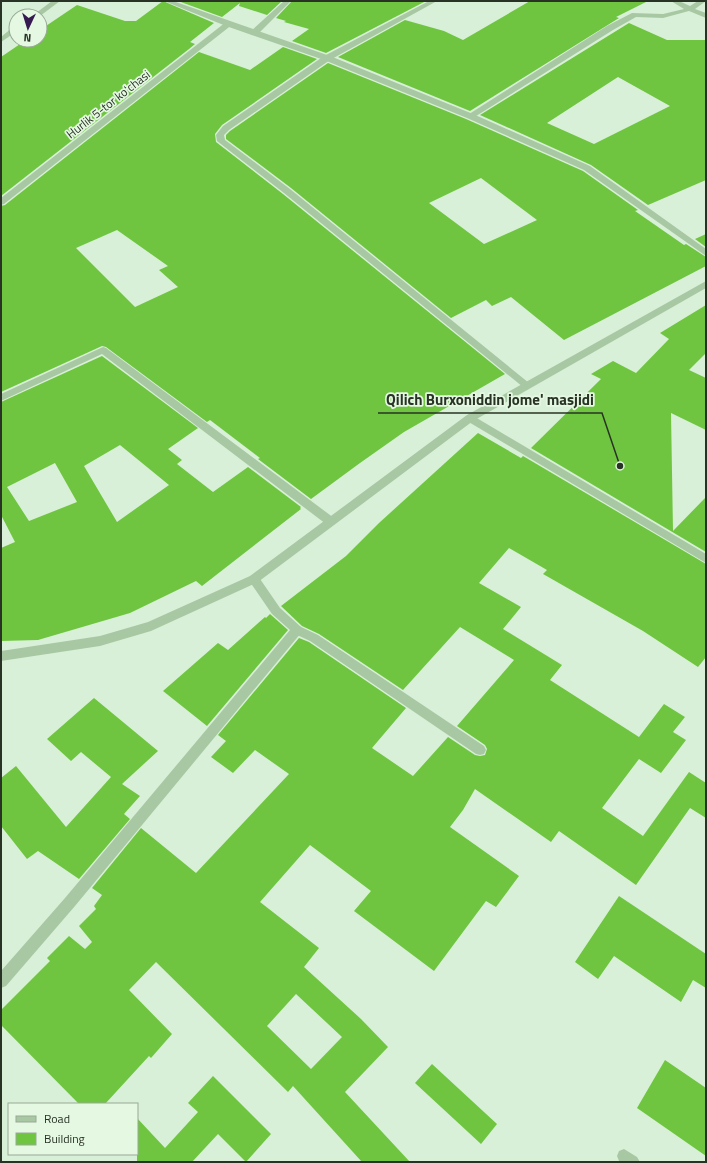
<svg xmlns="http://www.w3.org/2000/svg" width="707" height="1163" font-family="'Titillium Web',sans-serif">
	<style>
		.building { fill: #6fc540; fill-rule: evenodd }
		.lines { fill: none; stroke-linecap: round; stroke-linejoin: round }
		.service { fill: #a8c8a3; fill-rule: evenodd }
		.minor { fill: #a8c8a3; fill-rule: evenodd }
		.tertiary { fill: #a8c8a3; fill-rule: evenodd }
		.labels { text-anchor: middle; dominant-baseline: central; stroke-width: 3.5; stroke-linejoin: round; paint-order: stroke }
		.far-street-label { font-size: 12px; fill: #293325; stroke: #e4f8e2 }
		.leader { fill: none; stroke: #293325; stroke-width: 1.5 }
		.callout-dot { fill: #293325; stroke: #e4f8e2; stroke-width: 1.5 }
		.callout-label { font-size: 15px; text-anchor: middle; font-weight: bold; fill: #293325; stroke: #e4f8e2; stroke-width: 3.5; stroke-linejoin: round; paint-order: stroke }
	</style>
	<rect width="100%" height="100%" fill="#d8f0d7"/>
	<path class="building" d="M163,1L214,23L190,42L195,44L189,49L1,196V57L26,40H40V30L77,5L125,21H136Z
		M178,1H282L267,15L239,6L240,3L222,17Z
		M292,1H426L326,53L292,41L309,29L284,22L286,21L276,18Z
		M530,1H648L616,17L619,18L470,111L338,57L405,20L444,31L463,40Z
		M629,23L667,40H706V180L648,205L591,165L480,115ZM618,77L670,106L594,144L547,123Z
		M283,47L317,59L222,125L215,134L216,142L283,194L505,374L404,432L360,463L311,499L258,459L260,458L210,420L207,422L106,347L102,346L1,392V206L5,205L199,52L250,70ZM117,230L168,266L159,270L178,287L135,307L76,248Z
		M328,63L466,119L583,171L638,210L635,211L684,245L686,244L706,257V266L564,340L511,297L492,306L486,300L451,318L291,188L226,139V135L230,131ZM481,178L537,220L484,244L429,203Z
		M706,234V247L695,239Z
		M706,305V353L689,370L706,378V430L671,413L673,531L706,497V552L531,448L601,379L591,374L613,361L636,373L669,339L660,333Z
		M102,356L198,428L168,449L182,460L177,464L213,492L248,467L301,507L300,508L301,509L202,586L196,581L130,613L38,640L1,641V548L15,542L1,515V402ZM120,445L169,485L117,522L84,466ZM55,463L77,502L29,521L7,487Z
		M478,433L521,458L523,456L706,564V657L698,667L643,631L543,574L547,570L509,548L479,583L521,607L503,629L562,665L550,680L639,737L664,704L685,717L673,732L686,740L661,773L639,759L602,808L643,836L689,772L706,783V818L690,808L636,885L559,831L551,842L475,789L463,810L450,827L519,876L496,907L486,901L434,971L354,911L371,891L310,845L260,902L319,948L304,967L361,1019L388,1047L345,1092L410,1162H362L293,1086L288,1092L156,962L129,990L172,1034L151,1058L149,1056L105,1104H79L1,1025V1010L50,961L47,958L69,936L85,949L92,942L79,926L96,909L94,906L102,895L92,888L141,828L196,873L289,774L255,750L233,773L211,757L226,741L218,735L299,638L309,642L406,708L372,748L413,776L448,737L475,755L480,756L485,755L487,749L485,745L457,726L514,660L460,627L403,690L319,634L302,626L281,606L346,556L379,523ZM296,994L342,1037L311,1069L267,1026Z
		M270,614L288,630L207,726L163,691L218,643L228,650L265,617L266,618Z
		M94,698L158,751L122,784L140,796L124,814L130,819L79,879L38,851L27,859L1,826V778L16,766L66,827L111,777L81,752L71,761L47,739Z
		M619,896L706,954V988L693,980L681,1002L614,956L598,979L575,962Z
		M665,1060L706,1088V1156L637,1108Z
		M432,1064L497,1124L481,1144L415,1083Z
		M213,1076L271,1134L246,1162L218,1134L192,1162H137V1118L165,1148L198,1112L188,1103Z"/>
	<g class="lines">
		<path class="service" d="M297,625L318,635L484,746L486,750L484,754L480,755L476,754L310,641L293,633L291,630L293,627Z"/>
		<path class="minor" d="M52,1H60L40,16H32Z
			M284,1H291L257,35H251V31Z
			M429,1H437L330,60L229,130L224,135L225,140L290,189L529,383L531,385L529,387H523L284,193L217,141L216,135L223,126L324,56Z
			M671,1H679L690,6L698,1H706L695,9L706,13V18L689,11L663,18L636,17L613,30L473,118H467L466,116L607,26L632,13L663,14L684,9Z
			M226,22H229L233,24L4,204L1,205V198Z
			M13,27H16V32L1,42V37Z
			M103,347L106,348L334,518L335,521L334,524H326L102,354L1,401V394Z
			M470,414L706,554V563L467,421L465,418Z
			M254,575L258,576L280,608L301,627L303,630L301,633L75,906L6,986L1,988V971L65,898L290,630L272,614L250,582L249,579L250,576Z
			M624,1149L637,1157L640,1162L619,1161L617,1156L619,1151Z"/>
		<path class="tertiary" d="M164,1H173L330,56L473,114L590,166L706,249V256L584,170L467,118L324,60L226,26Z
			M706,281V288L473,421L258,582L151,631L100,646L1,661V651L100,636L148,622L250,576L467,415Z"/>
	</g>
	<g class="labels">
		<g class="far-street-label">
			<text transform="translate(108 104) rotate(-38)">Hurlik 5-tor koʻchasi</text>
		</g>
	</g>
	<path class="leader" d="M620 466L602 413H378"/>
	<circle class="callout-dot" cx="620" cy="466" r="4"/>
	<g class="callout-label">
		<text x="490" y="405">Qilich Burxoniddin jome' masjidi</text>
	</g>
	<rect width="707" height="1163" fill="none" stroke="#293325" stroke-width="4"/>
	<rect x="8" y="1103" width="130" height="52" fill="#e4f8e2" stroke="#99a996"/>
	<rect x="16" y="1116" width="20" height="6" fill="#a8c8a3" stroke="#99a996"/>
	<text x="44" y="1123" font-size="12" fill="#293325">Road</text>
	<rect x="16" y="1133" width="20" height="12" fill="#6fc540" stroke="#99a996"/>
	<text x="44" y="1143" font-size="12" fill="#293325">Building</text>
	<g transform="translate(28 28) rotate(184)"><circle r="19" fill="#e4f8e2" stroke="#99a996"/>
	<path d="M0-3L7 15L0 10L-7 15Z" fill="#361b53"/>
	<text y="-6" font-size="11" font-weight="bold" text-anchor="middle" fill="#293325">N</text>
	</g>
</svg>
